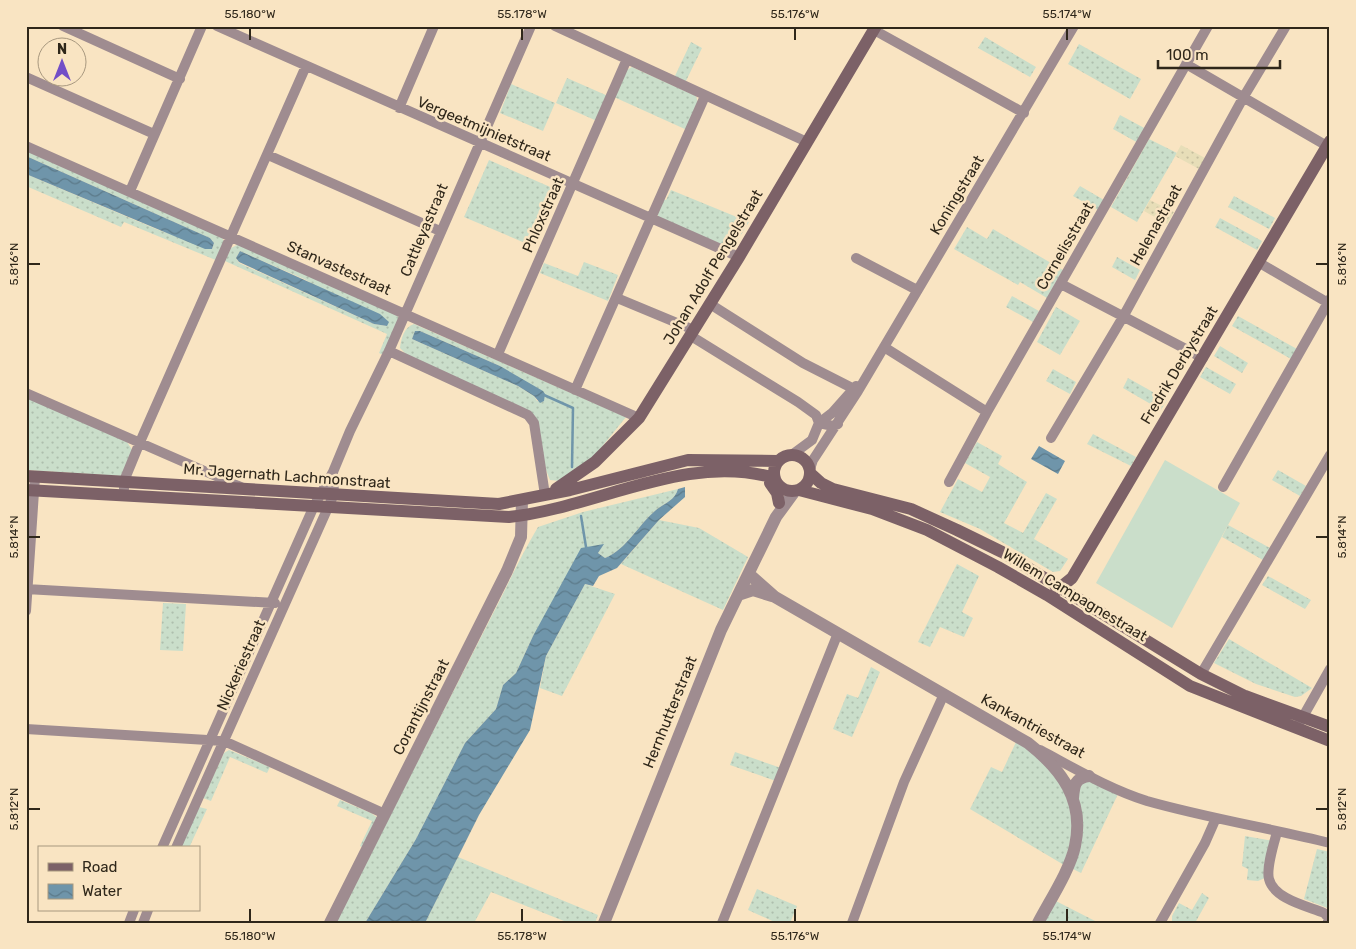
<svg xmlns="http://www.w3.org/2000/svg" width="1356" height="949" font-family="Rubik,sans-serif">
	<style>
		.grass { fill: url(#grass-dots); fill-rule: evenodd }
		.sand { fill: url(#sand-dots) }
		.pitch { fill: #cadeca }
		.water { fill: url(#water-waves) }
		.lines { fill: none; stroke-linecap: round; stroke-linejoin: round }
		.stream { stroke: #6f95aa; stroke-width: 2.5 }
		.minor { stroke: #9f8c90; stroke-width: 10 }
		.tertiary { stroke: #9f8c90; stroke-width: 12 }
		.secondary { stroke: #7c6167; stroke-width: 12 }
		.ticks { fill: none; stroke: #2f271a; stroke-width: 2 }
		.labels { text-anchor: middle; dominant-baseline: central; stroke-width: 5; stroke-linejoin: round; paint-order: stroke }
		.street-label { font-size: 15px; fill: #2f271a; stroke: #f9e4c2 }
		.neatline { fill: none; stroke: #2f271a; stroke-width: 2 }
		.ticks-label { font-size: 12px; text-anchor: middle; fill: #2f271a }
	</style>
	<defs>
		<pattern id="grass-dots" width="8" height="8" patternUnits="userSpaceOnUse" patternTransform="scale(1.25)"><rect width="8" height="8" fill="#cadeca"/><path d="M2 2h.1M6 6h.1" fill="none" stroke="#aebead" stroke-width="1.8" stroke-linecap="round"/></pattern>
		<pattern id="sand-dots" width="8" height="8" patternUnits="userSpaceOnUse" patternTransform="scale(1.25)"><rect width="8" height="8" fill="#e7deb8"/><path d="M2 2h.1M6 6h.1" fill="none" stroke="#c6be9e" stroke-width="1.8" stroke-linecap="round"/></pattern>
		<pattern id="water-waves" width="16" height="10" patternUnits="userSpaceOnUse" patternTransform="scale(1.25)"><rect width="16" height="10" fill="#6f95aa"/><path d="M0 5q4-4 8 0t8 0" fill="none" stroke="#5c7a8a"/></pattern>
	</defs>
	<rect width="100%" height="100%" fill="#f9e4c2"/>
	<path class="grass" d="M985,37L1036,67L1030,77L978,48Z
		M691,42L702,48L685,83L674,78Z
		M1079,44L1141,79L1130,99L1068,64Z
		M632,67L696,96L698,103L687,130L614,97L625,71Z
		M567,78L608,96L597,121L556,103Z
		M511,84L555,103L543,131L500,113Z
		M1120,115L1148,130L1140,144L1113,129Z
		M1149,139L1177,153L1137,222L1111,207Z
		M26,149L221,236L225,243L218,261L124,222L121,227L26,186V174L156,229L212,249L214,243L210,238L26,156Z
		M489,160L557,190L532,246L464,217Z
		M1080,186L1104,200L1098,210L1073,196Z
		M671,190L749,222L732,249L658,217V209L663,199L666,200Z
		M1234,196L1275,218L1269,229L1228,207Z
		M1220,218L1262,241L1257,250L1215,227Z
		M967,227L987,239L993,229L1063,270L1047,298L1020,282L1018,285L954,249Z
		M239,244L396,314L399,318L385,356L379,353L387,334L225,261L231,248ZM240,251L304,279L387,326L374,324L239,263L236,258Z
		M1117,257L1140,270L1135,280L1112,267Z
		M584,262L618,275L608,301L540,273L544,263L578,276Z
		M1012,296L1039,311L1033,322L1006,307Z
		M1056,307L1080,321L1060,355L1037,342Z
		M1238,316L1297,349L1291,359L1232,326Z
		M414,324L626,417L592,459L560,481L550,480L546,470L537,425L406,354L400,348C401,339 404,327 414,324ZM420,331L500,366L544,401H537L534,396L518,386L412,339L415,332Z
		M1220,346L1248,363L1242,373L1214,356Z
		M1206,367L1236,384L1230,394L1200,377Z
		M1053,369L1076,382L1070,394L1046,381Z
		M1128,378L1167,400L1161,410L1123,388Z
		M26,397L127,442L133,451L121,476L26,470Z
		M1093,434L1136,457L1131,466L1087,444Z
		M977,442L1002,456L998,464L1027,482L1004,523L1023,533L1046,493L1057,499L1034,539L1068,559L1060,571L1053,572L980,529L940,512L958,479L982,492L990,477L965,463Z
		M1278,470L1306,486L1300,496L1272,480Z
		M678,489C675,500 665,503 656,510C638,525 627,549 605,558L598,553L603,545L533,636L516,673L503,685L496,709L465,743L416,839L365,923H335L503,594C514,571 525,549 538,527L583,512Z
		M659,520L699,528L748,557L723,610L621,564Z
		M1228,525L1270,548L1263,560L1222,537Z
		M957,564L979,576L962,612L973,618L964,637L940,627L930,647L918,642Z
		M1268,576L1311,600L1305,609L1262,585Z
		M585,584L615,594L562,696L540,688L546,656Z
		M163,603L186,604L183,651L160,650Z
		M1229,639L1312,688L1301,696L1295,697L1256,684L1214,663Z
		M871,667L880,672L852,737L833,729L847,694L858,698Z
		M1016,742L1045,759L1069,799L1073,833L1064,865L970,809L991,767L1002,772Z
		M229,750L270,767L267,773L230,757L211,801L203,798L224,753Z
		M735,752L781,768L776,781L730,765Z
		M1085,779L1118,794L1081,873L1071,868L1079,784Z
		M340,800L371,813L378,818L364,848L360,846L372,821L337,806Z
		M199,807L207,809L189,848H180Z
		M1245,836L1274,841L1267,877L1258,881L1247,880L1248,869L1242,866Z
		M1317,849L1330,852V909L1304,899Z
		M458,857L598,915L595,923H569L491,892L474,923H425Z
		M757,889L797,906L790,923H777L748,910Z
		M1202,893L1209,898L1195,923H1172V916L1179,903L1192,910Z
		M1054,900L1099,923H1042Z"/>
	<path class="sand" d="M1181,145L1205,158L1199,169L1175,156Z
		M1150,200L1174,212L1167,224L1144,211Z"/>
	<path class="pitch" d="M1165,460L1240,503L1172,628L1096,583Z"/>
	<path class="water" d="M26,156L210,238L214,243L212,249H205L26,174Z
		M240,251L380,314L389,322L387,326L374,324L239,262L236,258Z
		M415,331H420L500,366L543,391L545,394L544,401L540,403L534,396L518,386L412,339Z
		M1039,446L1065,461L1058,474L1031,459Z
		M685,487V497L659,520L617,568L599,576L593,586L585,584L546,656L530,730L479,815L425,923H365L416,839L465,743L496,709L503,685L516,673L533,636L581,548L604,544L598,553L605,558C627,549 638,525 656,510C665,503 675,500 678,489Z"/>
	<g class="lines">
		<path class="stream" d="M544,395L573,408L572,467
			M581,516L586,547"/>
		<path class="minor" d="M63,26L180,79
			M217,26C391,104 566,180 739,257
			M555,26L807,142
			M874,30L1024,113
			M1186,64L1327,146
			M26,77L154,134
			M399,108L434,26
			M26,146L639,418
			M268,155L440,231
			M130,191L202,26
			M856,258L917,290
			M1258,262L1330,304
			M1061,284L1203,358
			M617,298L694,330
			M710,304L803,363L858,391
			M691,336L798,402L816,415L819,423L833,426L838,424
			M884,347L987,412
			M389,351L528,415L534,423L545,495
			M498,354L627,59
			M575,390L705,96
			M26,393L241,487
			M1051,438L1123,317L1243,98L1286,26
			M793,454L812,440L819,423L832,413L856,386
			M810,469L813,460L858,391L1074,26
			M949,482L987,412L1208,26
			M1223,487L1330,299
			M124,489V481L140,442L306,66
			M26,589L275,603
			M26,611L35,477
			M1201,674L1330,455
			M1300,722L1330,669
			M26,729L224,741L385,814
			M1040,750C1074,768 1109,789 1147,801C1207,818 1269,828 1330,843
			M1277,832C1274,843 1266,868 1269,879C1274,899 1307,906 1324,913L1328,917V923
			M162,848L314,506L333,472L350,431L389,351L531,26
			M176,848L334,494L333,473
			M129,923L134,910
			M143,923L148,910
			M722,923L838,633
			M852,923L904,782L944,694
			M1160,923L1205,843L1216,818"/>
		<path class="tertiary" d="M749,574L775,597L1028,743C1061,769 1085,800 1075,846C1070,870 1050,900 1038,923
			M738,595L753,590L772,596
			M1073,798C1074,785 1075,778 1089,776
			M330,923L507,571L521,537L522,500
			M604,923L721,630L776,517L795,491"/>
		<path class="secondary" d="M774 473a18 18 0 1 1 36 0a18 18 0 1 1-36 0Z
			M811,474L821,483L833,489L911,509L957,530L1002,552L1201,674L1245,696L1330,727
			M26,476L499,504L570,490L688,460L778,461
			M770,483L777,493L779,503
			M556,489L595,462L639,418L739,257L876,26
			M26,490L509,517C596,508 686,452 774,478
			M799,490L872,509L927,530L998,567L1047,595L1190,686L1330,741
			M1056,591L1072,578L1330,141"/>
	</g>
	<path class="ticks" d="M250,28V40M522,28V40M795,28V40M1067,28V40M28,264H40M1316,264H1328M28,537H40M1316,537H1328M28,809H40M1316,809H1328M250,909V922M522,909V922M795,909V922M1067,909V922"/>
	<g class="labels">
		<g class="street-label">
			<text transform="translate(484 129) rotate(23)">Vergeetmijnietstraat</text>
			<text transform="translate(957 195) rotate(-59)">Koningstraat</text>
			<text transform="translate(543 215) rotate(-66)">Phloxstraat</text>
			<text transform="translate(1156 225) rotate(-61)">Helenastraat</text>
			<text transform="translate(424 230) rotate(-67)">Cattleyastraat</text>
			<text transform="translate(1065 246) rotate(-60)">Cornelisstraat</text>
			<text transform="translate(713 267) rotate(-59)">Johan Adolf Pengelstraat</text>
			<text transform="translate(339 268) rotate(24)">Stanvastestraat</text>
			<text transform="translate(1179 365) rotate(-59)">Fredrik Derbystraat</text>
			<text transform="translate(287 476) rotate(4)">Mr. Jagernath Lachmonstraat</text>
			<text transform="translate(1075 595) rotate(31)">Willem Campagnestraat</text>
			<text transform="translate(241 665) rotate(-66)">Nickeriestraat</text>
			<text transform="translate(421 707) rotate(-63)">Corantijnstraat</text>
			<text transform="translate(670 712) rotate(-68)">Hernhutterstraat</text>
			<text transform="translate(1033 726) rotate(29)">Kankantriestraat</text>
		</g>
	</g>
	<rect width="1356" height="949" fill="none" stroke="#f9e4c2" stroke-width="55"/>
	<rect x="38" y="846" width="162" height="65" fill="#f9e4c2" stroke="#a8987f"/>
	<rect x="48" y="863" width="25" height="8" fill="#7c6167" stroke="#a8987f"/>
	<text x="82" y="872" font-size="15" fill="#2f271a">Road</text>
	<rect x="48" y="884" width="25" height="15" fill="url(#water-waves)" stroke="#a8987f"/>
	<text x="82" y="896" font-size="15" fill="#2f271a">Water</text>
	<g transform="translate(62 62)"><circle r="24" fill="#f9e4c2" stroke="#a8987f"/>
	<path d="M0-4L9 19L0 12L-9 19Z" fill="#724ec7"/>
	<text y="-8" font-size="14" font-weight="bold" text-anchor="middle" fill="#2f271a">N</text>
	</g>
	<path d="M1158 60v8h122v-8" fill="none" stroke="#2f271a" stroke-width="2.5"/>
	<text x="1166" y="60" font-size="15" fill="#2f271a" stroke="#f9e4c2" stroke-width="4" paint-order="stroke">100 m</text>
	<rect x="28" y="28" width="1300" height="894" class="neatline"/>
	<g class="ticks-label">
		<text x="250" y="18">55.180°W</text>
		<text x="522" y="18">55.178°W</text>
		<text x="795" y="18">55.176°W</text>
		<text x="1067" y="18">55.174°W</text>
		<text transform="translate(14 264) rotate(-90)" y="4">5.816°N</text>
		<text transform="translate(1342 264) rotate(-90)" y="4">5.816°N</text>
		<text transform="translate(14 537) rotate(-90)" y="4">5.814°N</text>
		<text transform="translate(1342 537) rotate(-90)" y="4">5.814°N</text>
		<text transform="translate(14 809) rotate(-90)" y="4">5.812°N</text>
		<text transform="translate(1342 809) rotate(-90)" y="4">5.812°N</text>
		<text x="250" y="940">55.180°W</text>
		<text x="522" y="940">55.178°W</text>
		<text x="795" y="940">55.176°W</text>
		<text x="1067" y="940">55.174°W</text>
	</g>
</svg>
